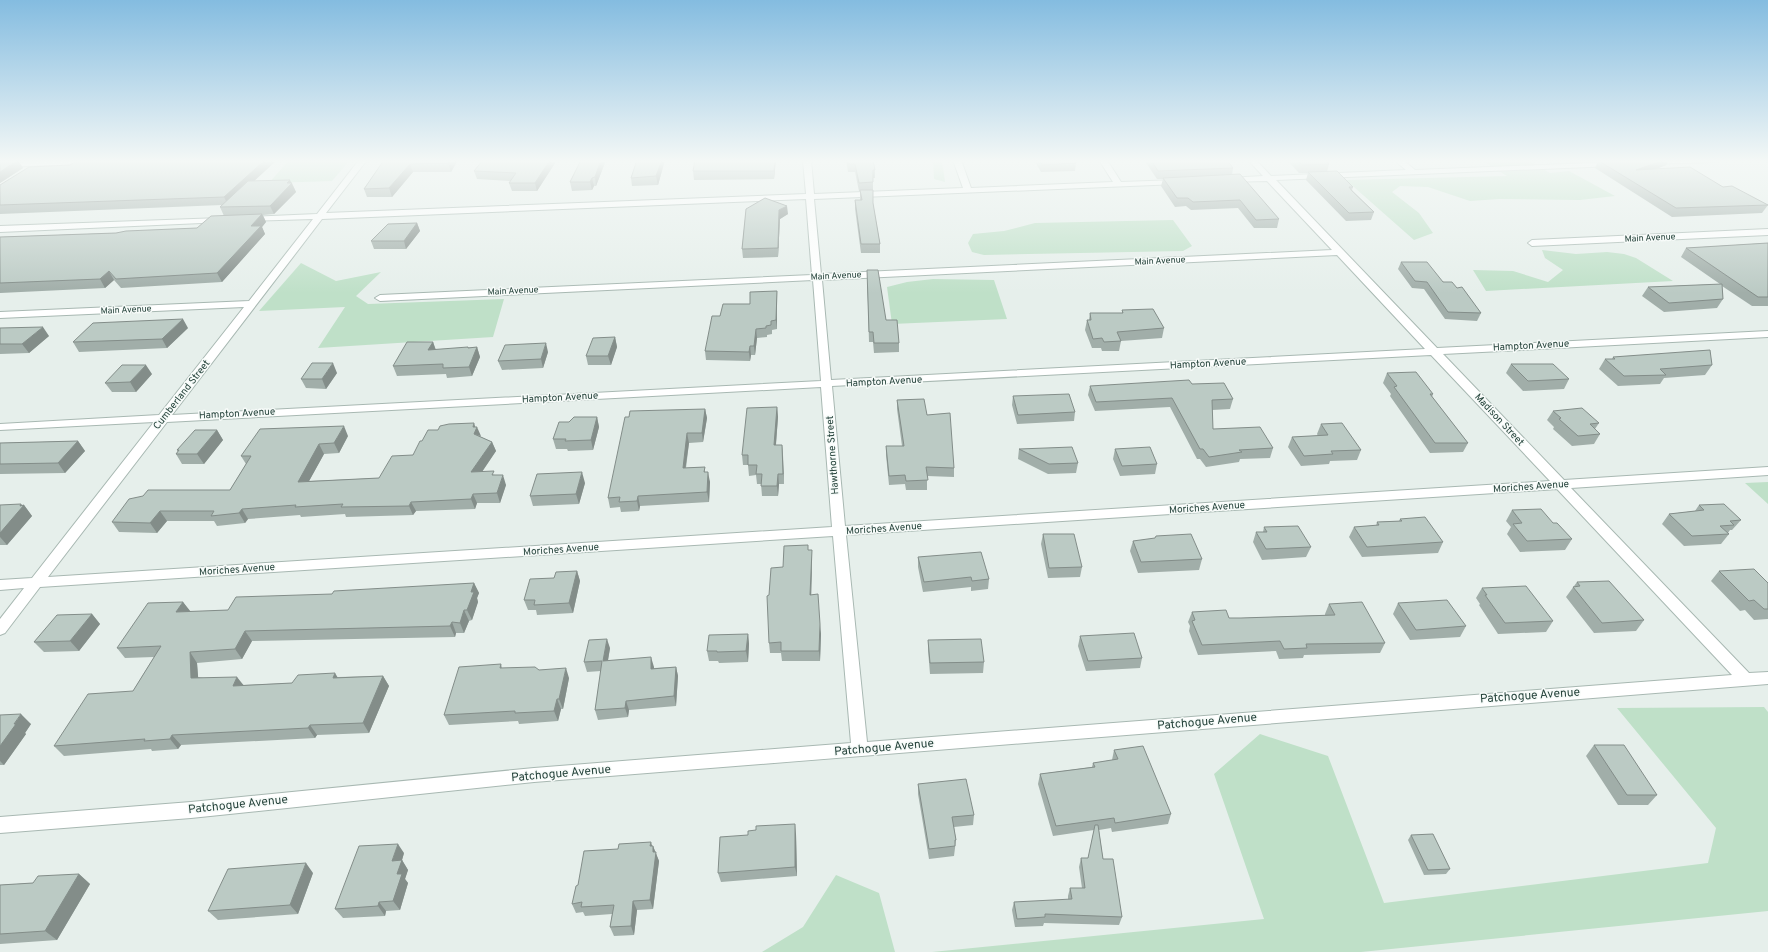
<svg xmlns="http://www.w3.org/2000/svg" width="1768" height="952" font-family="Overpass,sans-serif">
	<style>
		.green { fill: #bfe0c8 }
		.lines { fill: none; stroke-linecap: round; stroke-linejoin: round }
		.minor-casing { stroke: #a8b8b2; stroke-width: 2 }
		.minor { fill: #fff; fill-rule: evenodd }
		.wall { fill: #a1aea9 }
		.shaded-wall { fill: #838d89 }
		.building { fill: #bbcac4; stroke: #838d89 }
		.labels { text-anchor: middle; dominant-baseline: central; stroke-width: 3; stroke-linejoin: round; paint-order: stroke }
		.far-street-label { font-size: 9px; fill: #24423a; stroke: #f7fbf9 }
		.street-label { font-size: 10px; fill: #24423a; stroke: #f7fbf9 }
		.near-street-label { font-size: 12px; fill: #24423a; stroke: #f7fbf9 }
	</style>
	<rect width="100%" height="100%" fill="#e6efeb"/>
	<path class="green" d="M289,160H350L332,181L269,183Z
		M933,160H942L945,182L934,179Z
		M1481,160H1527L1550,173L1569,171L1615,196L1580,200L1499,199L1470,201L1428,187L1400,186L1392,192L1419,213L1433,233L1414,240L1346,180L1507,176Z
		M1173,220L1192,246L1183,251L984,255L972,252L968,243L973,234L1004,231L1035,223Z
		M1542,250L1576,254L1607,252L1624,254L1636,258L1673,281L1486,291L1473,270L1513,271L1548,282L1563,270L1545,258Z
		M301,263L336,281L381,272L356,296L368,304L504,299L493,337L318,348L345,307L259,311Z
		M933,279L994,280L1007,319L892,324L887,287L907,282Z
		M1768,482V504L1745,483Z
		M1764,707L1768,712V911L1361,952H932L1264,919L1214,774L1260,734L1328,756L1384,903L1708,863L1716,828L1617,708Z
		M836,875L879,893L895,952H762L803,927Z"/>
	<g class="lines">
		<g class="minor-casing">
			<path id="minor" d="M94,160L95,162L91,164L0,167V163Z
				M359,160H367L326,213L806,194L803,160H811L814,194L963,188L953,160H961L971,188L1113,182L1099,160H1107L1121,182L1178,180L1182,182L1178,184L814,199L821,274L1332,250L1267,181L1225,182V178H1228L1263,176L1248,160H1256L1271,176L1406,170L1394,160H1403L1415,170L1616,162L1617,164L1613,166L1276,180L1437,348L1768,331V337L1443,354L1564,480L1768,467V475L1571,488L1749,673L1768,672V684L534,782L191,818L0,833V817L191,802L534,768L851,743L833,536L40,587L5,633L0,635V619L24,588L0,590V580L32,578L154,422L0,430V424L159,415L244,307L0,318V312L249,301L313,219L249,221H246V217L317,214ZM806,199L812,275L380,295L375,298L380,301L813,280L821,381L172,415L322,219ZM1337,255L1425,349L831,380L822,280ZM1431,355L1550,481L845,526L832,386ZM821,387L832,527L48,577L167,422ZM1557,489L1732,675L867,742L846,535Z
				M1649,160H1718L1714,162L1652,164L1648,162Z
				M221,218H224V222L0,232V226Z
				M1768,229V235L1532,246L1528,243L1532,240Z"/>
		</g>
		<use href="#minor" class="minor"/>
	</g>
	<path class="wall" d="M0,160H34L18,161L23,168L0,183Z
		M78,160H277L254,181L292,183L296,192L274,214L263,215L266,222L262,227L265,234L222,282L121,288L114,280L105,288L0,293V237L116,233L197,228L224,216L220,207L222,205L0,214V185L70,165Z
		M384,160H458L451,172H413L392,197H367L364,189Z
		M483,160H557L537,191H512L509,183L511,181L477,179L474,171Z
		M581,160H606L596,186H594L592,190L572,191L570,182Z
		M637,160H665L658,185L632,186L631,178Z
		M776,160L774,179L694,180L693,171Z
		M846,160H873L875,170V178H873V203L880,244V253H861L855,209V200H860V191H859L855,172H848Z
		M1034,160H1074L1076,163L1075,171L1041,172Z
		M1144,160H1227L1233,168L1232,175L1279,219L1277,228H1254L1238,208L1191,210L1186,206L1175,207L1161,186L1163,179H1157Z
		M1287,160H1325L1329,164L1327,172L1353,187L1352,190L1374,212L1371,220L1346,221L1306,180L1308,173H1299Z
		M1581,160H1669L1666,165L1657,169L1723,187L1768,205L1762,213L1672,217L1595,168L1598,161L1584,162Z
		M746,209L788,214L780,219L778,257L743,258L742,249Z
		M417,223L420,231L406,249H374L371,241Z
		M1768,243V306H1752L1722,286L1723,299L1717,308L1664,312L1642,296L1648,287L1720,284L1681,257L1686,248Z
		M1401,262L1457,288L1481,313L1477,321L1445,319L1424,289L1412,288L1398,269Z
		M867,270L886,320L899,343V352L874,353L873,342H869Z
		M777,291V329L772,330V334L767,335V337L757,338L755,355H751L750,361L706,360L705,351L720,316L750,304Z
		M1122,310L1164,328L1162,338L1121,341L1119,351H1102L1101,348H1092L1085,330L1087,320H1089L1090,313H1122Z
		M0,328L49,336L29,353L0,354Z
		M188,328L167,348L79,352L73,342Z
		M615,337L617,347L611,365H588L586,356Z
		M433,342L436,350L477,347L480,357L472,376L447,378L446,374L397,376L393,366Z
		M548,352L543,368L502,370L498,361Z
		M1613,357L1712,365L1705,375L1664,378L1660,384L1618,386L1599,369L1605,359H1612Z
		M1511,364L1569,379L1564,389L1523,391L1506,373Z
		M337,373L326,389L306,388L301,379Z
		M1387,373L1433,394L1432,397L1468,443L1463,452L1430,453L1390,396L1391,394L1383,383Z
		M152,374L136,392H112L105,383Z
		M1192,384L1233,399L1230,409L1212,410L1213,429L1273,448L1270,458L1240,459L1239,462L1206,467L1200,459H1197L1170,407L1095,411L1088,395L1090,386Z
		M1013,396L1075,412L1074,421L1017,424L1012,405Z
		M897,400L927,415L954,468V477L927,476V490H906L905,484L889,485L886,455V446H902L897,409Z
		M777,407L778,417L776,445H782L784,484H779L778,496H762L761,484H757L756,475L749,476L748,465H743L742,455Z
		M705,409L707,418L703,442L689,443L686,468L705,467V472L710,482L709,502L640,506L639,511L621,512L620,507L610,508L608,498L629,417Z
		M1553,411L1599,423L1595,429L1600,434L1594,444L1572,446L1553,429L1554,427L1547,420Z
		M597,417L599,427L593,450L568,451L567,449H556L553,439L569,422Z
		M1321,424L1361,450L1357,460L1330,461L1329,464L1301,466L1288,447L1292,437L1318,436L1317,434Z
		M475,427L481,437L492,442L496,451L482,472L495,475L506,485L500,503H477L475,509L416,511L413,515L346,517L345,514L301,517L300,515L248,519L245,523L217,526L214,521H167L157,533L119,532L112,522L230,490L246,464L241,456L348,436L339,453L324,454L309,481L379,478L413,455L422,441L438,430Z
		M217,430L223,440L204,464H182L176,454L178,452L177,450Z
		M78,441L85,451L65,473L0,474V443Z
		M1019,449L1078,463L1076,473L1048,474L1018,459Z
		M1115,449L1157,464L1155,474L1120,476L1113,459Z
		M585,483L579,504L533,506L530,496Z
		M0,505H24L32,516L7,545H0Z
		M1699,505L1741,520L1732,530H1730L1728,533L1729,534L1721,544L1684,546L1662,524L1669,514L1695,511Z
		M1512,510L1553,523L1572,539L1565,550L1520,552L1507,534L1511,527L1506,521Z
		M1400,519L1443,542L1438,553L1362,557L1349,537L1354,527L1376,526L1377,522L1399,521Z
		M1264,527L1311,547L1306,557L1262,560L1253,542L1256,532H1263Z
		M1043,534L1082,567L1080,577L1048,578L1041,544Z
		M1133,541L1202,559L1199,570L1138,573L1130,551Z
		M808,550L812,560L811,595L821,634L820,661H782L781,653H770L769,643L783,567Z
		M918,557L989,579L988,589L971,591V587L923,592L918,567Z
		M577,571L580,581L573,613L537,615L536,610H528L524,600L554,578Z
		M1719,571L1768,583V619L1754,620L1745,610L1740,611L1711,581Z
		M1577,582L1644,620L1636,631L1594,633L1566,597Z
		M474,583L479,593L477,598L478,602L472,620L469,621L464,633H456L455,637L252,641L242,659L197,663L198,677L244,685L292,683L338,677L383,676L389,686L369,733L317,735L315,738L181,745L178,749L152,751L151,749L64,756L54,746L133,691L154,657L125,658L117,648L183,602L190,612L228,610L332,594Z
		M1482,588L1553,621L1546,632L1498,634L1479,605L1480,604L1476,598Z
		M1398,603L1466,626L1460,637L1410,640L1393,614Z
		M1329,604L1385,643L1380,653L1304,655L1303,658L1279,659L1276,651L1198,655L1189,631L1190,626L1188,622L1192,612L1229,618H1241L1325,615V614Z
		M92,614L100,624L79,651L44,652L34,642Z
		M748,634L749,644L748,662L719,663L718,661H709L707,651Z
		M1080,636L1142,658L1140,668L1086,671L1078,646Z
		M928,640L984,662L983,673L930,674L928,650Z
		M610,648L608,661L654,667V668L676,667L678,676L676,706L629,710L628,717L598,720L595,710L601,671L587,672L584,662Z
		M501,664L502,668L539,670L569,678L563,709H561L558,721L519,724L518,721L449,725L444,715Z
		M0,715L31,724L25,733L26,734L4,765H0Z
		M1594,745L1657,795L1648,805H1618L1586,756Z
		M1114,750L1171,814L1168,824L1112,832L1111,828L1099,830L1103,859L1122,917L1119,925L1044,923L1043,926L1015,927L1012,910L1014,902L1068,900V896L1070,888H1082L1079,867L1081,858H1088L1094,830L1053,836L1038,784L1040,774L1092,767L1093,763L1112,760Z
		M918,784L974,815L973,825L954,827L956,840L954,856L929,859L918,794Z
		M796,834L797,876L721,882L718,873Z
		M1411,835L1450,869L1446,874L1424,875L1408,840Z
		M653,846L659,861L653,909L637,910L634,935L614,936L610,927L612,914L585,916L583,912L576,913L572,904L578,885L618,849Z
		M404,853L402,860L408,870L405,879L408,883L400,910L386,911L385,916L343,918L335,909Z
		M313,873L298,914L218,920L208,911Z
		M79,874L90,884L57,940L0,944V885L33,883Z"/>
	<path class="shaded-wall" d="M18,160L23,168L0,183V172Z
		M265,160H277L228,205L224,197Z
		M450,160H458L451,172L448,163Z
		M550,160H557L537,191L535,183Z
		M601,160H606L596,186L595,177Z
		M662,160H665L658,185L656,176Z
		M775,160H776L774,179V171Z
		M1664,160H1669L1666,165L1632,178L1636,170Z
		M410,164L413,172L392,197L389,188Z
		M592,178L594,186L592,190L590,182Z
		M290,180L296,192L274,214L270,206Z
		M787,206L788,214L780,219L778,257V248L779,210Z
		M262,214L266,222L262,227L265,234L222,282L217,273L251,226Z
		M417,223L420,231L406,249L404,241Z
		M109,271L114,280L105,288L100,279Z
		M777,291V329L776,320Z
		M183,319L188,328L167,348L162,339Z
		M43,327L49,336L29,353L22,344Z
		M756,329L757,338L755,355L754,346Z
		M615,337L617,347L611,365L608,356Z
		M433,342L436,351L428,350Z
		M546,343L548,352L543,368L541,359Z
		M750,346L751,355L750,361L749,352Z
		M477,347L480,357L472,376L469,367Z
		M333,363L337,373L326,389L322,379Z
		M146,365L152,374L136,392L130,382Z
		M777,407L778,417L775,455L774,445Z
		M705,409L707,418L703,442L702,433Z
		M597,417L599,427L593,450L591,440Z
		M474,423L476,429L477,427L481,436L474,434L473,427Z
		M344,426L348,436L339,453L334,443Z
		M217,430L223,440L204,464L197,454Z
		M687,433L689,443L684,478L683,468Z
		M78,441L85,451L65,473L58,463Z
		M492,442L496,451L475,482L471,472Z
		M319,444L324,454L303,492L298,482Z
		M782,445L783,455L784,484L783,474Z
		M582,472L585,483L579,504L576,494Z
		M708,472L710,482L709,502L707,492Z
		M778,474L779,484L778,496L777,486Z
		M503,475L506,485L500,503L497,493Z
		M473,494L477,503L475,509L471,499Z
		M638,496L640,506L639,511L637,501Z
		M411,502L416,511L413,515L409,506Z
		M21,504L23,506L24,505L32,516L7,545L0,537V533Z
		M242,509L248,519L245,523L239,513Z
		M160,511L167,521L157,533L150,523Z
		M812,550V560L811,605L810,595Z
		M577,571L580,581L573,613L569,603Z
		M474,583L479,593L477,598L478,602L472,620L467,610L471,592Z
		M183,602L191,612H176Z
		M464,610L469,621L464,633L460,623Z
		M92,614L100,624L79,651L70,641Z
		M452,622L456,633L455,637L450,626Z
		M820,624L821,634L820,661L819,651Z
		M245,631L252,641L242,659L235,649Z
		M748,634L749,644L748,662L746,651Z
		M607,639L610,648L606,671L603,661Z
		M190,652L197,663L199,688L191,678Z
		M651,657L654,667L653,678L651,669Z
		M676,667L678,676L676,706L674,696Z
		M566,668L569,678L563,709L559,699Z
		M335,673L341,683L333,678Z
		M383,676L389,686L369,733L363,723Z
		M237,677L245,687L233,686Z
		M557,699L561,709L558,721L554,711Z
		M626,701L629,710L628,717L625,708Z
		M21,714L31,724L25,733L26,734L4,765L0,761V746Z
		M310,725L317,735L315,738L308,728Z
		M172,735L181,745L178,749L170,739Z
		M795,824L796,834L797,876L795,867Z
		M651,842L653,849V846L659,861L653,909L650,900V846Z
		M398,844L404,853L402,860L408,870L405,879L408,883L400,910L393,901L397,874L392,861Z
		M306,863L313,873L298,914L290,905Z
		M79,874L90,884L57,940L45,931Z
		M633,901L637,910L634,935L631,926Z
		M379,902L386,911L385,916L378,906Z"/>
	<path class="building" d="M18,160L0,172V161Z
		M78,160H265L224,197L0,205V185L29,167L70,165Z
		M384,160H450L448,163L410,164L389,188L364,189Z
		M483,160H550L535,183H509L516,173L474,171Z
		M581,160H601L595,177L592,178L590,182H570Z
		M637,160H662L656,176L631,178Z
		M695,160H775L774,171H693Z
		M847,160H873L875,170H873V182L859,183L855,164H848Z
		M1039,160H1074L1076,163L1042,165Z
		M1151,160H1227L1233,168L1158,171Z
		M1297,160H1325L1329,164L1302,165Z
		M1614,160H1664L1636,170L1690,167L1723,187L1732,186L1768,205L1676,208L1599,161Z
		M1337,171L1353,187H1349L1352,191L1374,212L1349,213L1308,172Z
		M1240,174L1279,219L1256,220L1240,200L1193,202L1188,198H1177L1163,178Z
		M290,180L287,183H292L270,206L220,207L248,181Z
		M860,190H873V203L880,244H861L855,200H862Z
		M765,198L787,206L779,210L778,248L742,249L746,209Z
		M262,214L251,226H261L217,273L116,279L109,271L100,279L0,283V237L116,233L126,231L197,228L211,216Z
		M417,223L404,241H371L388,224Z
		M1768,243V297H1758L1686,248Z
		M1401,262H1427L1443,282H1452L1457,288L1462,287L1481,313L1448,312L1427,282L1415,281Z
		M867,270H878L886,320H897L899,343H874L873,332H869Z
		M1722,284L1723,299L1669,303L1648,287Z
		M777,291L776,320L771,321V325L766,326V328L756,329L754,346H750L749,352L705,351L712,316H720L723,304H750V292Z
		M1153,309L1164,328L1117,332L1121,341L1104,342L1102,338L1093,339L1087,320H1091L1090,313H1123L1122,310Z
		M183,319L162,339L73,342L93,323Z
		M43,327L22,344H0V328Z
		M615,337L608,356H586L593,338Z
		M407,342H433L428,350L468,347V348L477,347L469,367L443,368V364L393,366Z
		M546,343L541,359L498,361L505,345Z
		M1710,350L1712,365L1660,369L1666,375L1624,376L1605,359H1615L1613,357Z
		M312,363H333L322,379H301Z
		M1511,364H1553L1569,379L1528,381Z
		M122,365H146L130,382L105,383Z
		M1416,372L1433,394H1430L1468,443H1435L1394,387L1397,386L1387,373Z
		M1189,380L1192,384L1224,383L1233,399L1212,400L1213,429L1260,427L1273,448L1239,450L1242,452L1209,457L1203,449H1200L1172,398L1096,402L1090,386Z
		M1069,394L1075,412L1018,415L1013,396Z
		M924,399L927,415L950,413L954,468L926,467L928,480L906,481L905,475L889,476L886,446H904L897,400Z
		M777,407L774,445H782L783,474H778L777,486H761L762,474H756L757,465H748V455H742L747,408Z
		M1582,408L1599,423L1590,424L1600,434L1578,436L1559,419L1561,418L1553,411Z
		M705,409L702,433H687L683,468L705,467L704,472H708L707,492L638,496L637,501L619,502L620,497L608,498L625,417H629L630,411Z
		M574,417H597L591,440L565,441L566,439H553L559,422H569Z
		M474,423L473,427H477L474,434L492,442L471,472L494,471L492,475H503L497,493L473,494L471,499L411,502L409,506L341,507L343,504L295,507L296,505L242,509L239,513L211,516L214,511H160L150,523L112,522L129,499L143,496L148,490H230L251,456H241L260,429L344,426L334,443L319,444L298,482L379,478L392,456L413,455L420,441H422L428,430H438L440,426L449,424Z
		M1342,423L1361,450L1331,451L1333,454L1304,456L1292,437L1328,435L1321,424Z
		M195,430H217L197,454H176L179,450H177Z
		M78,441L58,463L0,464V443Z
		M1072,447L1078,463L1049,464L1019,449Z
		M1150,447L1157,464L1122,466L1115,449Z
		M582,472L576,494L530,496L537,474Z
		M21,504L20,506L24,505L0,533V505Z
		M1724,504L1741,520L1730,521L1734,525L1720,526L1729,534L1692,536L1669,514L1704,510L1699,505Z
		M1541,509L1553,523H1557L1572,539L1527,541L1513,524L1522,523L1512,510Z
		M1425,517L1443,542L1367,547L1354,527L1379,525L1377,522L1402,521L1400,519Z
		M1298,526L1311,547L1266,549L1256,532H1267L1264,527Z
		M1043,534H1074L1082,567L1049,568Z
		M1191,534L1202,559L1141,562L1133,541L1155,538L1156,536Z
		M808,545V550H812L810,595L818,594L820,624L819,651H781V642L769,643L767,596L769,595L771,568L783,567L784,546Z
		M981,552L989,579L972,581L971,577L924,582L918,557Z
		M1754,569L1768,583V609H1764L1754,600L1749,601L1719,571Z
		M577,571L569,603L534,605L535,600H524L530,579L554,578L556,572Z
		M1609,581L1644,620L1602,623L1573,587L1580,586L1577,582Z
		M474,583L471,592H474L467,610H464L460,623L452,622L450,626L245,631L235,649L190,652L191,678L237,677L233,686L292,683L298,675L335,673L333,678L383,676L363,723L310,725L308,728L172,735L170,739L144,741L145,739L54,746L88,694L133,691L161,646L117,648L148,603L183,602L176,612L228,610L236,597L332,594L334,591Z
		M1526,586L1553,621L1505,623L1485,595H1487L1482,588Z
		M1447,600L1466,626L1416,630L1398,603Z
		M1362,602L1385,643L1306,644L1307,648L1284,649L1280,641L1202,645L1192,621L1195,620L1192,612L1226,610L1229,618H1241L1335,615L1329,604Z
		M92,614L70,641L34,642L57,615Z
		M1134,633L1142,658L1088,661L1080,636Z
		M748,634L746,651L717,652V651H707L709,635Z
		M607,639L603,661L651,657V669L676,667L674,696L626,701L625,708L595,710L602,661L584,662L589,640Z
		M981,639L984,662L930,663L928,640Z
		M501,664L500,668L535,667L539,670L566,668L559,699H557L554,711L515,713V711L444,715L459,667Z
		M21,714L14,724H16L0,746V715Z
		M1594,745H1624L1657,795H1627Z
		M1143,746L1171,814L1115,823L1114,818L1056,826L1040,774L1095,767L1093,763L1118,759L1114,750Z
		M966,779L974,815L952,817L956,840H955V846L929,849L918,784Z
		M795,824V867L718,873L720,837L748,835V831L756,830V826Z
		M1095,825H1098L1103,859H1113L1122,917L1045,914V917L1017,919L1014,902L1072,899L1070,888H1085L1081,858H1088Z
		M1433,834L1450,869L1428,870L1411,835Z
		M651,842L650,846H653V852H656L650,900L633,901L631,926L610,927L614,905L581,907L582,902L572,904L576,886L578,885L584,851L618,849L619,844Z
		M398,844L392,861L402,860L397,874H402L393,901L379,902L378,906L335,909L359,846Z
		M306,863L290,905L208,911L228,869Z
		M79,874L45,931L0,934V885L33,883L38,876Z"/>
	<linearGradient id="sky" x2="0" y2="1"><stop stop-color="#84bce0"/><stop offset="0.55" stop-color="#f4f8f6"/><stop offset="1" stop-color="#f4f8f6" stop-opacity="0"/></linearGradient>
	<rect width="1768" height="293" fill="url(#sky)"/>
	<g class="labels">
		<g class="far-street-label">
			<text transform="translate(1650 238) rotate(-3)">Main Avenue</text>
			<text transform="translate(1160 261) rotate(-3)">Main Avenue</text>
			<text transform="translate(836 276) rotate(-3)">Main Avenue</text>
			<text transform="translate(513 291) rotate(-3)">Main Avenue</text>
			<text transform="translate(126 310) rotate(-3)">Main Avenue</text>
		</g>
		<g class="street-label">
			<text transform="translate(1531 346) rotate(-3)">Hampton Avenue</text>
			<text transform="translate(1208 364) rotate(-3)">Hampton Avenue</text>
			<text transform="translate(884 382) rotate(-3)">Hampton Avenue</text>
			<text transform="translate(182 395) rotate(-52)">Cumberland Street</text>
			<text transform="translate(560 398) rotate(-3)">Hampton Avenue</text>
			<text transform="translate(237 414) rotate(-3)">Hampton Avenue</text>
			<text transform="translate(1499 420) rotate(47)">Madison Street</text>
			<text transform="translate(833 455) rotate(-94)">Hawthorne Street</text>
			<text transform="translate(1531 487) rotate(-4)">Moriches Avenue</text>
			<text transform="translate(1207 508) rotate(-4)">Moriches Avenue</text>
			<text transform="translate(884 529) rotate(-4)">Moriches Avenue</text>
			<text transform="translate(561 550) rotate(-4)">Moriches Avenue</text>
			<text transform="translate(237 570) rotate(-4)">Moriches Avenue</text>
		</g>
		<g class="near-street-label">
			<text transform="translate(1530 696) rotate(-4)">Patchogue Avenue</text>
			<text transform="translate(1207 722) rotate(-5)">Patchogue Avenue</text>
			<text transform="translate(884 748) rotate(-5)">Patchogue Avenue</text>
			<text transform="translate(561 774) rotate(-5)">Patchogue Avenue</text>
			<text transform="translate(238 805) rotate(-6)">Patchogue Avenue</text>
		</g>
	</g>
</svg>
